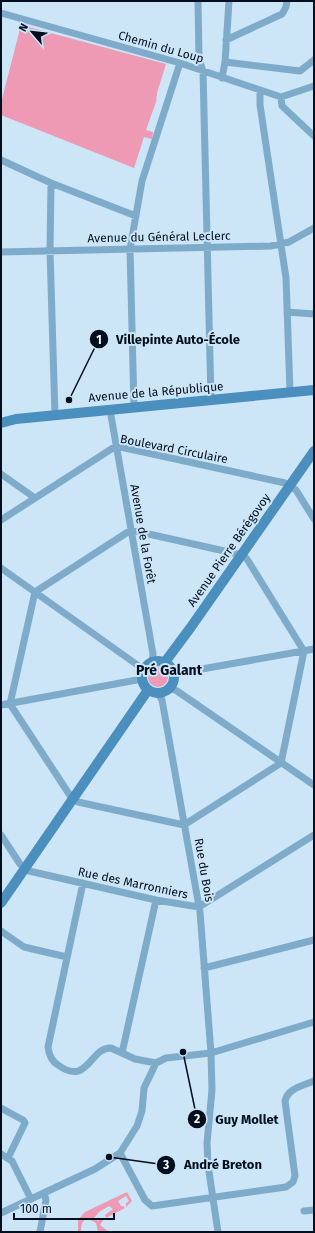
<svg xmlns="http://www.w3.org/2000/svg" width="315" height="1233" font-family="'Fira Sans',sans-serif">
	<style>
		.green { fill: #ee9ab4 }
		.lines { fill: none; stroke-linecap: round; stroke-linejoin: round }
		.street { stroke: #7fabca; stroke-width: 7 }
		.secondary { stroke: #4a8fbd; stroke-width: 10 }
		.labels { text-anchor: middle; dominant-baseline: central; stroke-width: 4; stroke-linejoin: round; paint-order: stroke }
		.street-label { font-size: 12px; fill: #000f1e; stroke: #cce5f7 }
		.quarter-label { font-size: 14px; font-weight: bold; fill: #000f1e; stroke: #cce5f7 }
		.leader { fill: none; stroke: #000f1e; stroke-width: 1.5 }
		.callout-dot { fill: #000f1e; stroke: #cce5f7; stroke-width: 1.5 }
		.mark-label { font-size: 12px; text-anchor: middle; font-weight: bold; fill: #fff }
		.callout-label { font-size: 13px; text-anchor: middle; font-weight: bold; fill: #000f1e; stroke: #cce5f7; stroke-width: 4; stroke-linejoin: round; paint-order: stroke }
	</style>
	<rect width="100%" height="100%" fill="#cce5f7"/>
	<path class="green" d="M21,25L166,64L157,93L156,102L146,130L153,132L152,139L144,137L134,168L1,115V103Z
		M148 677a10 10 0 1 1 20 0a10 10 0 1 1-20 0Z
		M127,1192L132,1201L126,1207V1203L129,1201L126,1196L118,1201L121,1206H123L125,1208L106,1218L105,1215L113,1209L109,1206L99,1212L94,1218L98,1221L102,1218L104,1219L100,1225L109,1232H98L96,1223C85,1216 81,1220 81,1232H78V1220L85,1212Z"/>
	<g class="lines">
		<path class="street" d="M198,1L199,59L203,71L211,400
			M1,13L180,63L281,97L314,86
			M226,40L282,14L286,7L287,1
			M225,62L300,71L314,60
			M222,78L225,62L229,1
			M260,91V105L286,278L290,392
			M281,97L282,106L314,136
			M1,160L51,183L136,216
			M51,183L50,251L55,415
			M1,252L271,246L289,242L314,228
			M287,312L314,314
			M134,407L130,249L142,181L180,63
			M110,410L153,654L152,662
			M1,474L35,498
			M1,520L116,446L285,483L296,490L314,519
			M131,530L242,555L247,559L304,651L281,763L184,825L78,802L73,800L10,704L35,592Z
			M1,568L143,669
			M174,674L314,649
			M170,688L177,691L314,785
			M158,693L162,700L200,912L211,1053L212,1090L207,1143L208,1165L218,1232
			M1,705L142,679
			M1,835L20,864L29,871L156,900L199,907L314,835
			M83,883L48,1047C49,1055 51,1061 58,1065C88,1087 90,1047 111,1048L135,1059L156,1063L166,1058L211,1053L314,1022
			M1,931L24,947L67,957
			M204,968L314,940
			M122,1053L156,900
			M1,1108L23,1120L25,1123L8,1158
			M120,1153L145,1200L152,1206L286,1187L293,1182L295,1176L285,1101C288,1088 303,1086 314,1081
			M1,1154L12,1161L31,1199
			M304,1211L314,1210
			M1,1213L95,1169L120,1153L137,1126L142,1111L144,1088L156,1063
			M40,1232L46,1200L44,1193"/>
		<path class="secondary" d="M1,423L16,419L314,390
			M142 677a16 16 0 1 1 32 0a16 16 0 1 1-32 0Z
			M165,662L191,627L314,451
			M1,903L148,690"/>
	</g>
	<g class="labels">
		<g class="street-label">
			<text transform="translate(161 47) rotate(16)">Chemin du Loup</text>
			<text transform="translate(159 237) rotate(-1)">Avenue du Général Leclerc</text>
			<text transform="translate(156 392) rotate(-5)">Avenue de la République</text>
			<text transform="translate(174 449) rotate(11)">Boulevard Circulaire</text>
			<text transform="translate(143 534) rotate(80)">Avenue de la Forêt</text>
			<text transform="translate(229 550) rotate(-55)">Avenue Pierre Bérégovoy</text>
			<text transform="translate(204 870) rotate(80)">Rue du Bois</text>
			<text transform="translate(133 883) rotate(12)">Rue des Marronniers</text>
		</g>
		<g class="quarter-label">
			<text x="169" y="670">Pré Galant</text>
		</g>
	</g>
	<path class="leader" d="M69 400L99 339M183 1052L197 1119M109 1157L166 1165"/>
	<g class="callout-dot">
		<circle cx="69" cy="400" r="4"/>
		<circle cx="183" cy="1052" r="4"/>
		<circle cx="109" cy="1157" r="4"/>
		<circle cx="99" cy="339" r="10"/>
		<circle cx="197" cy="1119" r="10"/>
		<circle cx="166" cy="1165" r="10"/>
	</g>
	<g class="mark-label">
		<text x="99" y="344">1</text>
		<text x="197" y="1123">2</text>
		<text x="166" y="1169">3</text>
	</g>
	<g class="callout-label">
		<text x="178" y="344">Villepinte Auto-École</text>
		<text x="247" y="1124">Guy Mollet</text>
		<text x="223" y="1169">André Breton</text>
	</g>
	<rect width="315" height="1233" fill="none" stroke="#000f1e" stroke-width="4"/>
	<g transform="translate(32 32) rotate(298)" stroke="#cce5f7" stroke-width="3" paint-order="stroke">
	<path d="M0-3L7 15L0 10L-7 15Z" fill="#000f1e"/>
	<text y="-6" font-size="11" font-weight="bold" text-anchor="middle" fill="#000f1e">N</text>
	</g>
	<path d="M14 1213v6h100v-6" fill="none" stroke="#000f1e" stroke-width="2"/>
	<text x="20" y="1213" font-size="12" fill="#000f1e" stroke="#cce5f7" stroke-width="3" paint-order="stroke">100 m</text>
</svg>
